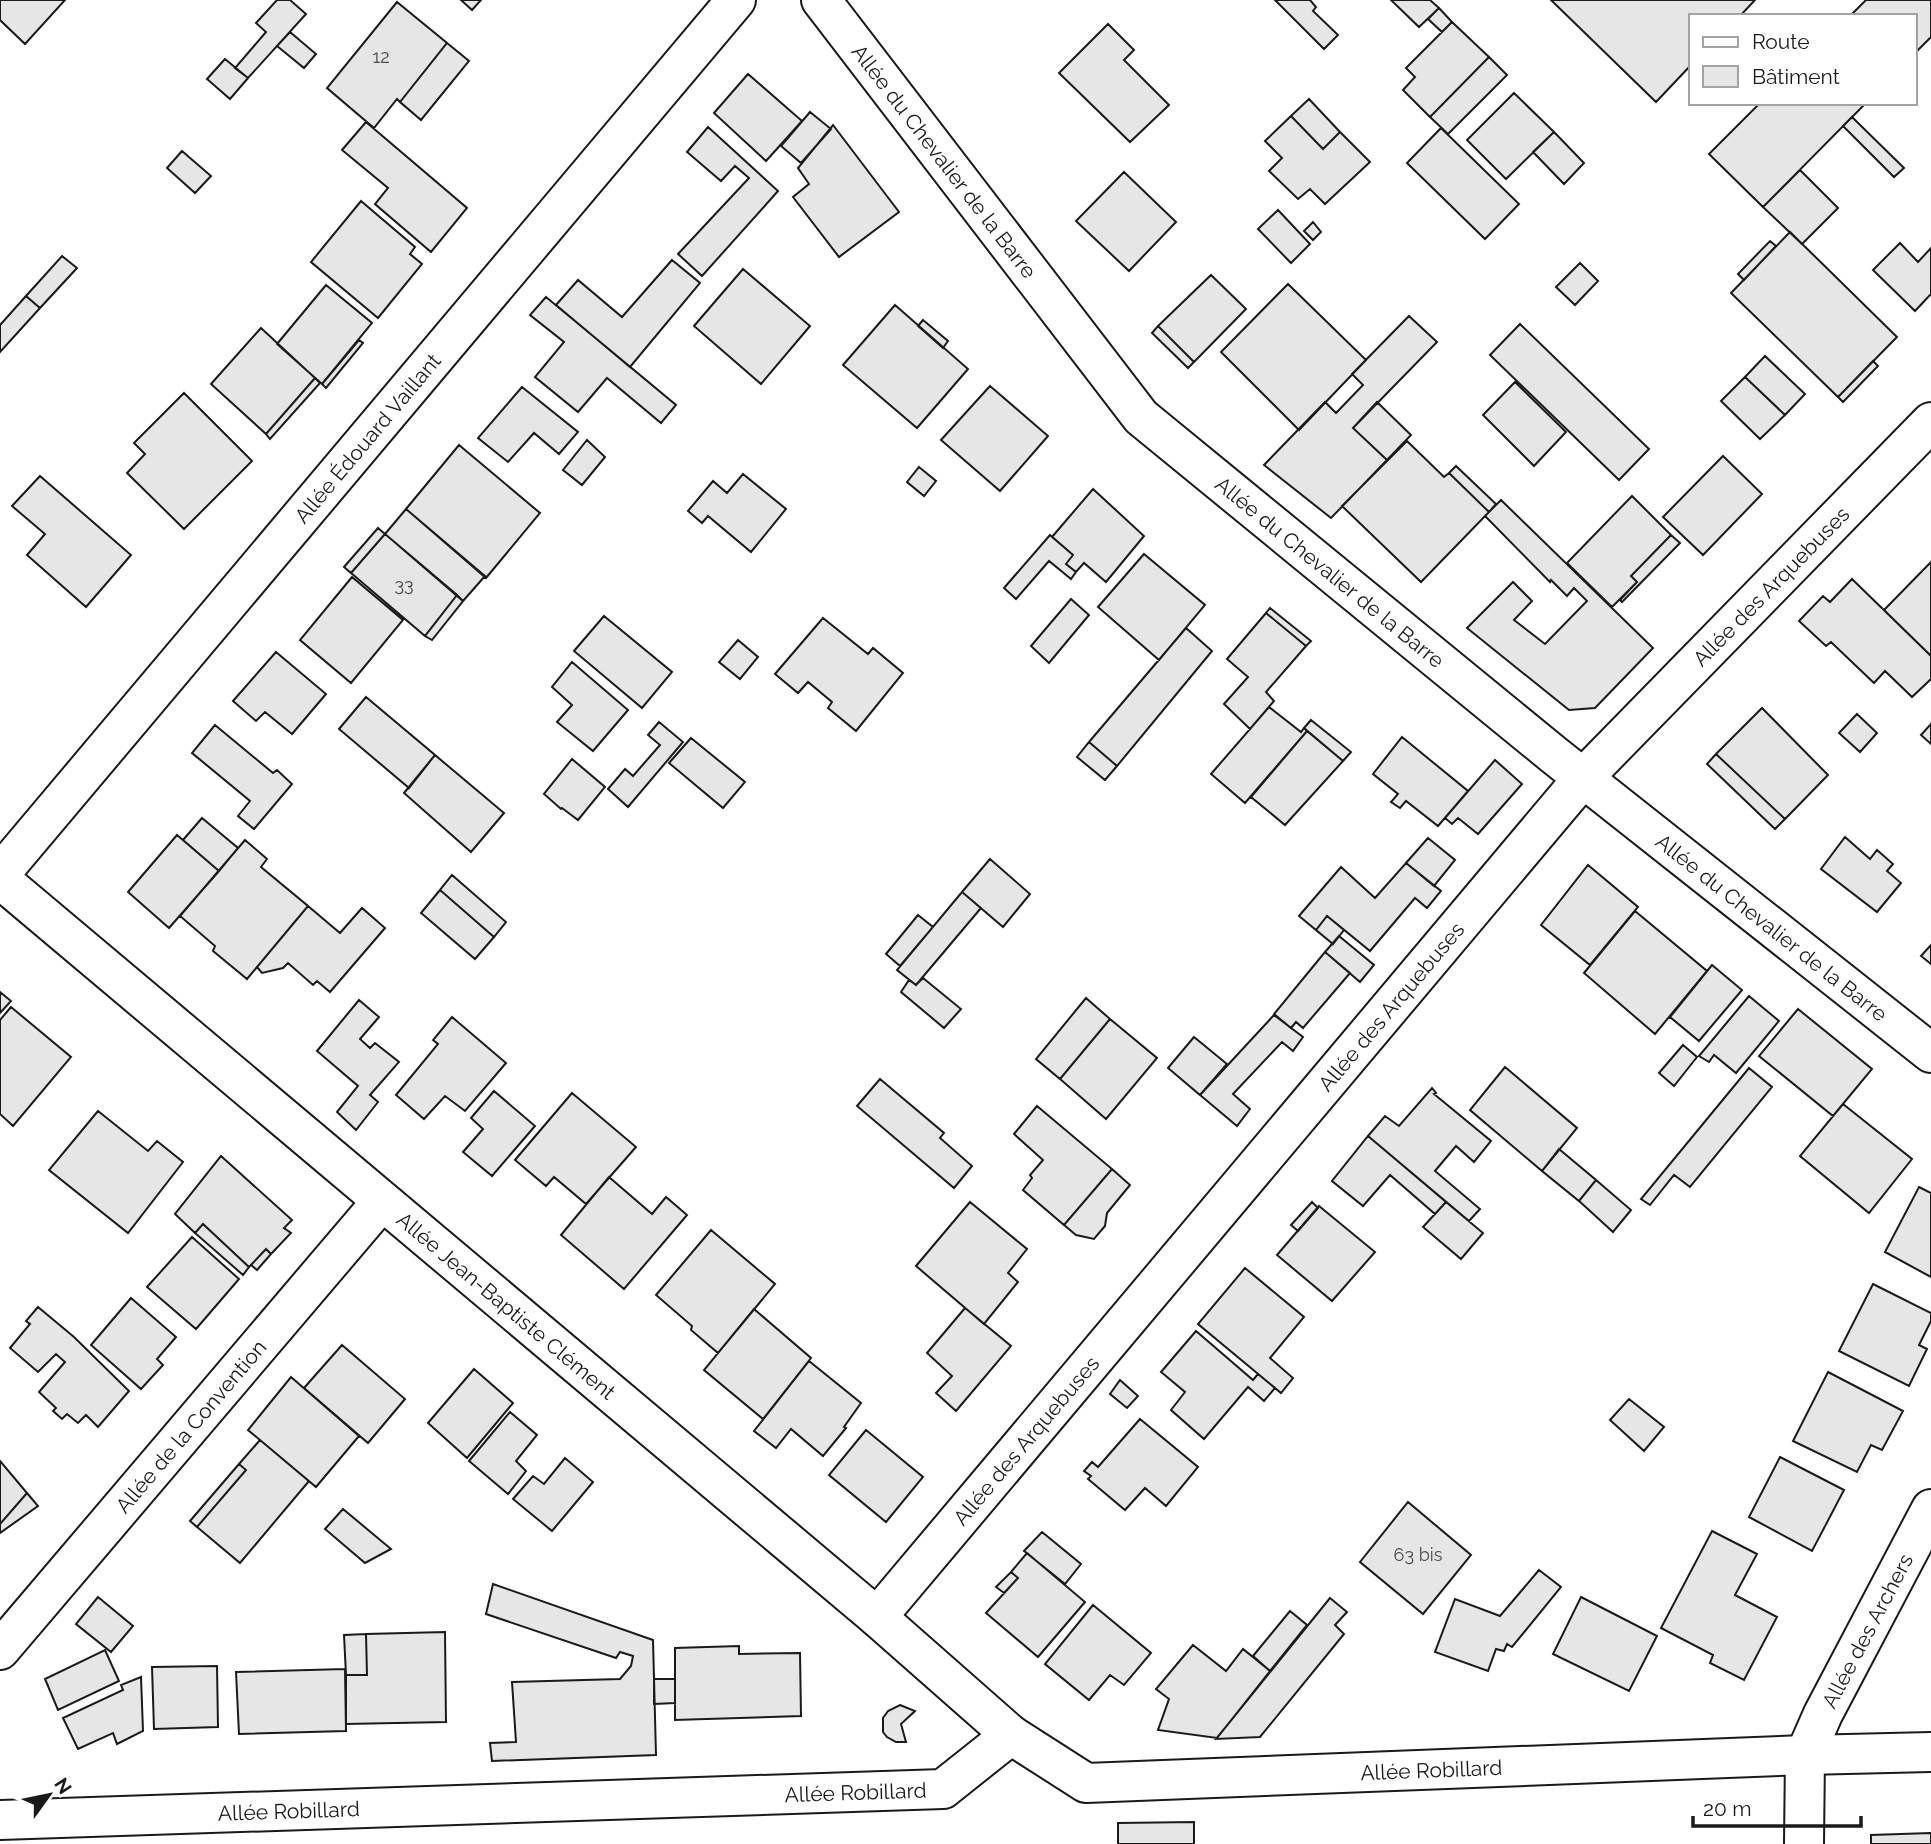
<svg xmlns="http://www.w3.org/2000/svg" width="1931" height="1844" font-family="Raleway,sans-serif">
	<style>
		.building { fill: #e6e6e6; stroke: #1a1a1a; stroke-width: 2 }
		.lines { fill: none; stroke-linecap: round; stroke-linejoin: round }
		.minor-casing { stroke: #1a1a1a; stroke-width: 42 }
		.minor { stroke: #fff; stroke-width: 38 }
		.labels { text-anchor: middle; dominant-baseline: central; stroke-width: 5; stroke-linejoin: round; paint-order: stroke }
		.number-label { font-size: 18px; fill: #4d4d4d }
		.street-label { font-size: 21px; fill: #1a1a1a; stroke: #fff }
	</style>
	<rect width="100%" height="100%" fill="#fff"/>
	<path class="building" d="M0,0H65L25,44L0,20Z
		M277,0H290L306,14L248,78L235,68L266,32L256,23Z
		M461,0H481L472,10Z
		M1275,0H1310L1316,7L1313,11L1338,35L1324,49Z
		M1391,0H1430L1439,8L1419,27Z
		M1551,0H1755L1740,16H1691V65L1656,102Z
		M1866,0H1931V37L1915,53V16H1850Z
		M397,2L447,43L400,102L397,99L374,128L327,88Z
		M1439,8L1452,22L1442,32L1428,19Z
		M1452,22L1489,57L1430,117L1403,90L1415,77L1406,68Z
		M1108,24L1134,50L1124,60L1169,105L1130,142L1059,73Z
		M290,32L316,54L304,68L277,46Z
		M447,43L469,61L421,120L400,102Z
		M1489,57L1507,75L1448,134L1430,117Z
		M225,59L248,78L230,99L207,79Z
		M748,74L802,121L766,161L714,113Z
		M1514,93L1554,132L1506,179L1467,140Z
		M1309,99L1340,132L1323,149L1291,116Z
		M1760,103H1866L1763,207L1709,154Z
		M810,112L831,129L801,163L781,146Z
		M1291,116L1323,149L1340,132L1370,162L1325,204L1310,189L1298,199L1269,171L1282,158L1265,141Z
		M1852,117L1904,168L1894,177L1843,126Z
		M366,122L467,208L431,252L375,204L388,188L342,150Z
		M833,125L899,212L839,257L793,197L809,184L798,168Z
		M708,127L778,191L702,276L678,254L749,178L735,166L721,181L687,152Z
		M1441,128L1519,204L1485,239L1407,163Z
		M1554,132L1584,163L1564,184L1533,152Z
		M182,151L211,176L195,193L167,168Z
		M1800,170L1838,208L1802,244L1763,207Z
		M1124,172L1176,222L1129,271L1076,221Z
		M361,201L415,247L410,254L422,264L378,318L311,262Z
		M1278,210L1310,244L1291,263L1258,229Z
		M1313,222L1321,232L1313,240L1304,231Z
		M1790,232L1897,337L1838,397L1731,293Z
		M1770,241L1776,246L1744,280L1738,274Z
		M1900,243L1918,262L1931,248V294L1915,311L1873,270Z
		M62,256L77,268L40,308L26,296Z
		M672,260L700,283L630,367L556,305L578,280L622,317Z
		M1580,263L1598,281L1575,305L1556,287Z
		M743,269L810,326L761,384L694,326Z
		M1211,275L1246,309L1194,362L1158,326Z
		M1288,284L1366,360L1299,430L1221,352Z
		M326,285L372,323L322,384L277,344Z
		M26,296L40,308L0,352V325Z
		M546,297L676,405L661,423L607,378L578,412L535,377L564,342L530,315Z
		M895,305L968,369L917,428L843,365Z
		M1409,316L1437,342L1353,428L1387,460L1331,518L1264,465L1325,402L1336,413L1363,385L1352,374Z
		M923,320L948,341L943,348L918,326Z
		M1520,324L1649,449L1619,480L1490,355Z
		M1158,326L1194,362L1188,368L1152,333Z
		M261,328L315,378L266,434L211,384Z
		M359,340L363,343L326,388L322,384Z
		M1765,356L1805,394L1785,415L1745,377Z
		M1873,361L1878,366L1843,402L1838,397Z
		M1745,377L1785,415L1760,439L1721,401Z
		M315,378L320,383L270,439L266,434Z
		M1515,382L1566,432L1534,466L1483,415Z
		M990,386L1048,436L1000,491L941,440Z
		M522,387L578,432L559,454L534,433L508,462L478,438Z
		M184,393L252,461L184,529L127,473L145,454L134,443Z
		M1377,402L1411,435L1387,460L1353,428Z
		M587,440L605,457L582,485L563,470Z
		M1407,441L1444,477L1449,473L1489,512L1421,582L1342,506Z
		M459,445L540,513L486,578L406,509Z
		M1723,456L1762,494L1703,555L1663,517Z
		M1456,466L1496,504L1489,512L1449,473Z
		M919,467L936,481L924,496L907,482Z
		M743,474L786,509L751,552L708,516L702,523L688,511L713,481L727,493Z
		M40,476L131,555L86,607L27,555L45,534L12,506Z
		M1093,489L1144,536L1106,582L1084,563L1076,572L1066,564L1073,555L1052,537Z
		M1632,496L1671,535L1631,576L1637,582L1612,607L1567,563Z
		M1501,500L1653,648L1595,708L1569,710L1467,628L1513,582L1532,601L1514,620L1545,644L1587,601L1574,588L1567,596L1551,580L1550,582L1485,516Z
		M406,509L485,576L463,601L385,534Z
		M378,528L385,534L351,573L344,567Z
		M385,534L457,595L425,636L351,573Z
		M1050,535L1073,555L1066,564L1076,572L1071,579L1049,561L1016,599L1004,588Z
		M1671,535L1680,543L1622,602L1620,600L1637,582L1631,576Z
		M1144,554L1205,605L1159,660L1098,607Z
		M1931,562V656L1884,610Z
		M352,577L403,620L351,683L300,640Z
		M1852,579L1931,656V679L1912,697L1885,671L1874,683L1831,642L1826,646L1799,621L1823,596L1830,602Z
		M457,595L463,601L432,640L425,636Z
		M1071,599L1089,615L1049,663L1031,646Z
		M1270,608L1311,641L1306,646L1266,613Z
		M1266,613L1306,646L1266,692L1274,701L1250,729L1224,704L1248,677L1227,659Z
		M604,616L672,672L642,708L574,651Z
		M823,618L868,654L873,648L903,673L856,731L828,708L832,702L808,682L798,693L775,674Z
		M1186,628L1212,651L1117,766L1089,742Z
		M738,640L758,657L740,679L719,662Z
		M276,652L326,694L292,734L265,712L256,721L233,701Z
		M572,662L628,710L593,751L557,722L572,705L552,687Z
		M366,697L435,755L409,788L339,729Z
		M1269,707L1301,732L1304,728L1307,731L1245,803L1211,774Z
		M1762,708L1828,775L1785,819L1716,754Z
		M1857,714L1877,733L1860,752L1839,733Z
		M1311,720L1351,752L1343,761L1304,728Z
		M659,722L683,742L628,807L608,789L625,769L633,776L660,745L648,735Z
		M1931,724V744L1921,735Z
		M215,725L273,773L277,770L292,784L254,829L238,816L250,801L192,753Z
		M1307,731L1343,761L1285,825L1251,797Z
		M1402,737L1468,791L1438,826L1406,801L1400,808L1391,802L1398,794L1373,774Z
		M691,738L745,782L723,808L669,763Z
		M1089,742L1117,766L1105,780L1077,757Z
		M1716,754L1785,819L1775,829L1707,764Z
		M435,755L504,813L471,852L404,793Z
		M572,759L605,787L578,820L562,808L561,809L544,794Z
		M1495,760L1522,784L1478,834L1458,818L1452,824L1445,818Z
		M202,818L238,848L219,871L183,840Z
		M177,835L219,871L169,928L128,892Z
		M1845,837L1870,859L1877,850L1893,864L1887,871L1901,883L1877,912L1821,869Z
		M1428,838L1455,860L1434,886L1406,863Z
		M245,840L267,859L261,867L308,906L247,979L213,951L215,946L180,916Z
		M990,859L1030,894L1003,927L962,892Z
		M1406,863L1441,891L1427,908L1415,898L1370,951L1327,916L1316,930L1299,916L1341,867L1375,898Z
		M1588,865L1638,907L1590,965L1541,925Z
		M452,875L506,922L494,937L440,890Z
		M440,890L494,937L475,959L421,913Z
		M962,892L981,908L916,985L897,970Z
		M308,906L340,933L362,908L385,928L330,992L317,981L313,985L288,963L283,968L262,973L257,967Z
		M1635,911L1707,971L1655,1034L1584,973Z
		M918,915L933,927L900,966L886,954Z
		M1327,916L1344,930L1333,944L1316,930Z
		M1339,936L1374,965L1360,982L1325,952Z
		M1931,945V964L1921,956Z
		M1325,952L1350,973L1303,1028L1296,1022L1291,1028L1274,1014Z
		M1712,965L1742,990L1699,1041L1670,1017Z
		M923,978L961,1009L944,1028L901,992L909,980L916,985Z
		M0,992L11,1001L0,1013Z
		M1749,996L1779,1021L1736,1073L1714,1055L1709,1062L1699,1056Z
		M1086,998L1110,1019L1060,1079L1036,1059Z
		M359,1000L379,1017L360,1039L370,1048L375,1043L399,1062L370,1095L378,1102L356,1130L337,1112L358,1086L317,1051Z
		M11,1007L71,1057L13,1126L0,1114V1020Z
		M1798,1009L1872,1069L1833,1116L1759,1056Z
		M1274,1015L1303,1037L1293,1051L1282,1042L1233,1094L1250,1109L1237,1126L1200,1095Z
		M452,1017L506,1063L465,1111L445,1096L424,1119L396,1095L438,1044L433,1040Z
		M1110,1019L1157,1058L1106,1119L1060,1079Z
		M1194,1037L1227,1064L1200,1095L1168,1068Z
		M1683,1045L1697,1057L1674,1086L1659,1073Z
		M1505,1067L1577,1128L1542,1171L1470,1110Z
		M1749,1068L1772,1087L1690,1187L1674,1175L1650,1205L1641,1199Z
		M880,1079L944,1133L940,1138L972,1166L954,1188L857,1106Z
		M1432,1088L1436,1093L1434,1094L1491,1141L1474,1162L1456,1146L1435,1171L1480,1209L1469,1221L1368,1136L1385,1116L1399,1126Z
		M494,1091L535,1126L492,1176L463,1152L483,1129L471,1118Z
		M572,1093L636,1147L586,1204L554,1177L546,1186L515,1160Z
		M1843,1104L1912,1159L1869,1213L1800,1156Z
		M1037,1106L1112,1169L1064,1225L1023,1190L1032,1178L1030,1175L1043,1160L1014,1134Z
		M98,1111L148,1151L157,1141L183,1162L128,1233L49,1170Z
		M1368,1136L1446,1202L1435,1214L1390,1175L1363,1206L1332,1181Z
		M1559,1149L1596,1180L1579,1201L1542,1171Z
		M221,1156L292,1220L284,1228L291,1233L271,1254L266,1249L249,1267L203,1224L195,1233L175,1214Z
		M1112,1169L1130,1185L1107,1213L1105,1226L1094,1239L1076,1235L1064,1225Z
		M609,1177L652,1214L666,1197L687,1215L624,1289L561,1235Z
		M1596,1180L1631,1210L1613,1232L1579,1201Z
		M1919,1187L1931,1193V1277L1885,1252Z
		M970,1202L1027,1249L1008,1273L1018,1282L984,1324L916,1266Z
		M1312,1202L1318,1208L1298,1231L1291,1225Z
		M1446,1202L1483,1233L1461,1259L1423,1227Z
		M1319,1206L1375,1252L1332,1301L1277,1255Z
		M203,1224L249,1267L243,1275L195,1233Z
		M711,1230L775,1284L718,1353L691,1330L692,1326L656,1295Z
		M192,1237L239,1279L196,1329L147,1287Z
		M266,1249L271,1254L257,1270L251,1265Z
		M1245,1268L1304,1317L1270,1358L1293,1378L1281,1393L1198,1324Z
		M1873,1284L1931,1313V1321L1919,1345L1927,1349L1909,1386L1839,1351Z
		M131,1298L176,1337L157,1359L163,1365L141,1389L91,1345Z
		M38,1307L74,1337L129,1391L98,1427L86,1415L78,1423L67,1414L62,1419L53,1411L56,1408L39,1392L65,1362L56,1354L38,1372L10,1348L30,1324L26,1321Z
		M965,1308L1011,1346L956,1411L936,1393L952,1376L927,1353Z
		M754,1309L811,1358L763,1419L704,1370Z
		M1196,1331L1253,1380L1258,1374L1275,1388L1264,1401L1248,1387L1204,1439L1171,1410L1185,1392L1161,1372Z
		M342,1345L405,1399L368,1443L304,1388Z
		M809,1361L861,1403L844,1427L846,1428L823,1456L791,1429L776,1448L754,1431Z
		M474,1369L513,1403L467,1458L428,1423Z
		M1828,1372L1903,1411L1882,1450L1871,1445L1857,1472L1793,1441Z
		M291,1377L359,1436L316,1487L248,1430Z
		M1120,1380L1138,1396L1127,1408L1110,1394Z
		M1629,1399L1664,1427L1644,1451L1610,1420Z
		M510,1412L537,1435L516,1461L526,1471L508,1494L469,1461Z
		M1140,1419L1198,1467L1166,1506L1145,1488L1125,1510L1088,1479L1091,1476L1084,1471L1092,1462L1098,1467Z
		M866,1430L923,1477L886,1522L829,1475Z
		M260,1440L309,1481L240,1563L197,1527L246,1470L239,1464Z
		M1780,1457L1844,1490L1812,1551L1749,1517Z
		M565,1458L593,1482L552,1531L513,1499L533,1476L544,1484Z
		M0,1461L27,1493L0,1524Z
		M239,1464L246,1470L197,1527L190,1521Z
		M27,1493L38,1506L0,1533V1524Z
		M1408,1502L1471,1555L1423,1614L1360,1562Z
		M343,1509L391,1549L365,1563L325,1529Z
		M1712,1531L1757,1554L1735,1595L1777,1617L1744,1680L1710,1663L1713,1655L1661,1628Z
		M1042,1532L1081,1564L1065,1584L1024,1551Z
		M1027,1553L1085,1602L1038,1657L986,1613L1018,1578L1011,1572Z
		M1539,1570L1561,1587L1512,1647L1507,1644L1504,1651L1496,1649L1488,1671L1435,1652L1455,1599L1500,1616Z
		M1011,1572L1018,1578L1004,1593L996,1587Z
		M493,1584L653,1640L656,1755L492,1761L490,1743L516,1742L512,1682L620,1679L631,1666L633,1656L620,1652L616,1658L486,1614Z
		M98,1597L133,1626L111,1652L76,1624Z
		M1581,1597L1657,1636L1629,1691L1553,1654Z
		M1330,1598L1347,1612L1335,1625L1344,1634L1260,1737L1216,1739Z
		M1093,1605L1151,1653L1124,1685L1110,1675L1089,1700L1045,1664Z
		M1290,1611L1307,1625L1270,1671L1253,1656Z
		M445,1632L446,1722L346,1724V1675H367L366,1634Z
		M366,1634L367,1675H346L344,1635Z
		M1193,1645L1226,1671L1243,1649L1270,1671L1217,1738L1158,1730L1169,1699L1156,1689Z
		M739,1646V1654L800,1653L801,1716L675,1720V1648Z
		M105,1650L119,1681L58,1710L45,1679Z
		M217,1666L218,1727L154,1729L152,1667Z
		M345,1669L346,1731L239,1734L236,1672Z
		M141,1677L143,1731L117,1744L113,1733L78,1749L63,1718L123,1690L121,1685Z
		M654,1679H675V1703L654,1704Z
		M900,1705L915,1711L901,1724L906,1742H896L887,1737L883,1732V1718L888,1711Z
		M1194,1822V1844H1118V1823Z
		M1931,1833V1844H1871V1835Z"/>
	<g class="lines">
		<g class="minor-casing">
			<g id="minor">
				<path id="s1" d="M821,0L1141,417L1554,755L1931,1053"/>
				<path id="s2" d="M0,874L736,0"/>
				<path id="s3" d="M0,879L877,1617L1011,1735"/>
				<path id="s4" d="M877,1617L1583,778L1931,422"/>
				<path id="s5" d="M0,1650L382,1201"/>
				<path id="s6" d="M0,1820L943,1789L1011,1735L1086,1783L1805,1755L1931,1752"/>
				<path id="s7" d="M1804,1844L1805,1755L1823,1714L1931,1509"/>
			</g>
		</g>
		<use href="#minor" class="minor"/>
	</g>
	<g class="labels">
		<g class="number-label">
			<text x="381" y="56">12</text>
			<text x="404" y="584">33</text>
			<text x="1418" y="1554">63 bis</text>
		</g>
		<g class="street-label">
			<text stroke="none"><textPath href="#s1" startOffset="203">Allée du Chevalier de la Barre</textPath></text>
			<text stroke="none"><textPath href="#s2" startOffset="570">Allée Édouard Vaillant</textPath></text>
			<text stroke="none"><textPath href="#s1" startOffset="770">Allée du Chevalier de la Barre</textPath></text>
			<text stroke="none"><textPath href="#s4" startOffset="1365">Allée des Arquebuses</textPath></text>
			<text stroke="none"><textPath href="#s1" startOffset="1337">Allée du Chevalier de la Barre</textPath></text>
			<text stroke="none"><textPath href="#s4" startOffset="798">Allée des Arquebuses</textPath></text>
			<text stroke="none"><textPath href="#s3" startOffset="662">Allée Jean-Baptiste Clément</textPath></text>
			<text stroke="none"><textPath href="#s5" startOffset="294">Allée de la Convention</textPath></text>
			<text stroke="none"><textPath href="#s4" startOffset="231">Allée des Arquebuses</textPath></text>
			<text stroke="none"><textPath href="#s7" startOffset="228">Allée des Archers</textPath></text>
			<text stroke="none"><textPath href="#s6" startOffset="1465">Allée Robillard</textPath></text>
			<text stroke="none"><textPath href="#s6" startOffset="856">Allée Robillard</textPath></text>
			<text stroke="none"><textPath href="#s6" startOffset="289">Allée Robillard</textPath></text>
		</g>
	</g>
	<rect x="1689" y="14" width="228" height="91" fill="#ffffff" stroke="#a3a3a3" stroke-width="2"/>
	<rect x="1703" y="37" width="35" height="10" fill="#ffffff" stroke="#a3a3a3" stroke-width="2"/>
	<text x="1752" y="49" font-size="21" fill="#1a1a1a">Route</text>
	<rect x="1703" y="66" width="35" height="21" fill="#e6e6e6" stroke="#a3a3a3" stroke-width="2"/>
	<text x="1752" y="84" font-size="21" fill="#1a1a1a">Bâtiment</text>
	<g transform="translate(49 1795) rotate(57)" stroke="#ffffff" stroke-width="5" paint-order="stroke">
	<path d="M0-5L12 26L0 18L-12 26Z" fill="#1a1a1a"/>
	<text y="-10" font-size="19" font-weight="bold" text-anchor="middle" fill="#1a1a1a">N</text>
	</g>
	<path d="M1693 1816v10h168v-10" fill="none" stroke="#1a1a1a" stroke-width="3.5"/>
	<text x="1703" y="1816" font-size="21" fill="#1a1a1a" stroke="#ffffff" stroke-width="5" paint-order="stroke">20 m</text>
</svg>
